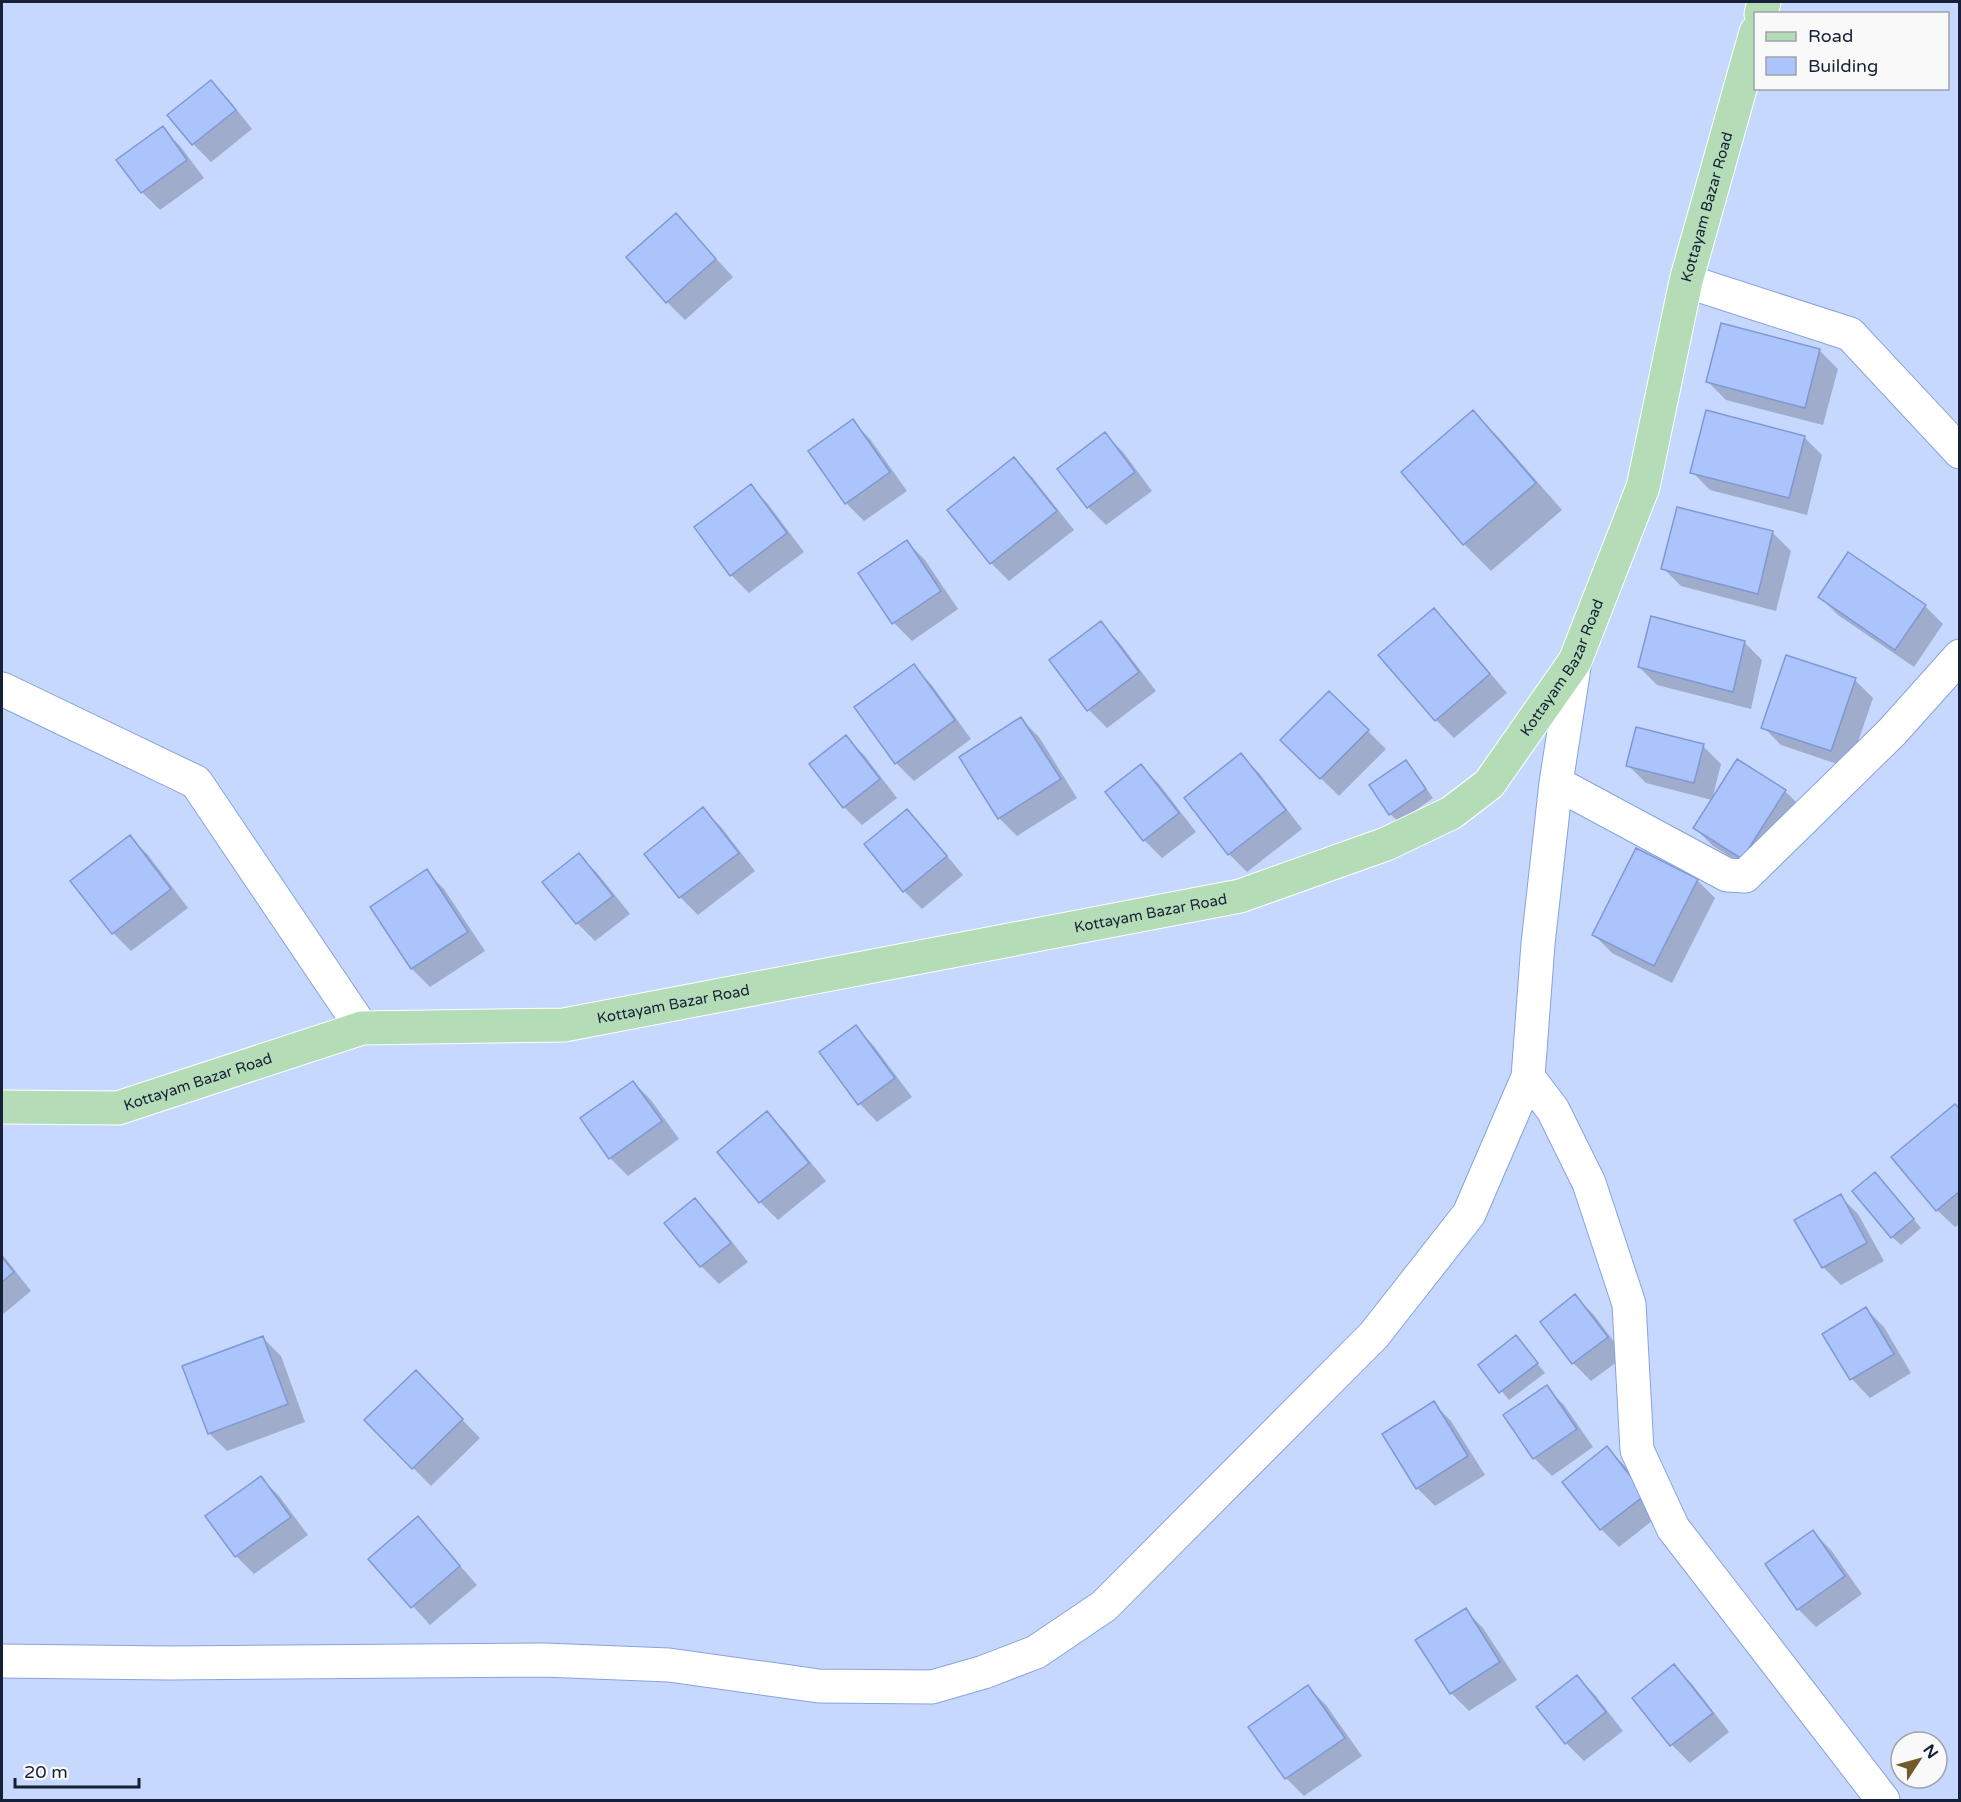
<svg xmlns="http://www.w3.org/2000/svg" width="1961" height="1802" font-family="'Varela Round',sans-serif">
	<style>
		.shadow { fill: #0003 }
		.building { fill: #abc4fc; stroke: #7f98d3; stroke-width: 1.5 }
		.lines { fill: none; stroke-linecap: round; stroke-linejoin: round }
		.minor-casing { stroke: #88a2dd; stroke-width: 35 }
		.major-casing { stroke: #fff; stroke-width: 35 }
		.minor { stroke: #fff; stroke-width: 33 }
		.major { stroke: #b4ddb7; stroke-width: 33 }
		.labels { text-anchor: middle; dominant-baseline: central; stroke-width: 5; stroke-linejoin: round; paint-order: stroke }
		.street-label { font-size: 15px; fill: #162037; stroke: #f9f9f9 }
	</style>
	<rect width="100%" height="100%" fill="#c7d8fe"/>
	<path class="shadow" d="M211,82L229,100L252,129L211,162L193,144Z
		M162,128L180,146L204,178L160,210L142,192Z
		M676,215L733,277L685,320L667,302Z
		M1820,351L1838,369L1823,425L1726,400L1708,382Z
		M1473,412L1500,439L1562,510L1491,571L1464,544L1403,472Z
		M852,421L870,439L907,491L864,521L846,503Z
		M1105,434L1123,452L1152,491L1106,525L1088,507L1059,469Z
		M1804,437L1822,455L1807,515L1710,490L1692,472Z
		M1014,459L1032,477L1074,530L1009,581L991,563Z
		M750,486L768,504L804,552L749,593L731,575L696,527Z
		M1678,509L1773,533L1791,551L1776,611L1681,586L1663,568Z
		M907,542L925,560L958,609L912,641L894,623Z
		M1849,554L1925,606L1943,624L1914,667L1838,615L1820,597Z
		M1434,610L1452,628L1507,693L1454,738L1436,720L1380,655Z
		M1100,623L1118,641L1156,691L1107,728L1089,710L1051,660Z
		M1744,642L1762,660L1751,709L1657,685L1639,667Z
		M913,666L931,684L971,739L914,781L896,763Z
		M1855,680L1873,698L1849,768L1781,745L1763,727Z
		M1329,693L1386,749L1339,796L1282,740Z
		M1021,719L1039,737L1077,798L1017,836L999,818Z
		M846,737L864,755L897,798L862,825L844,807Z
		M1703,746L1721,764L1712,800L1785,791L1803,809L1761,876L1713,846L1695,828L1712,800L1646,783L1628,765Z
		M1241,755L1259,773L1302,829L1247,872L1229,854Z
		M1406,762L1414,771L1433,798L1399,822L1390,814Z
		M1141,766L1159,784L1196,832L1162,858L1144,840Z
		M703,809L721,827L755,871L698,915L680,897L646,854Z
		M907,811L925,829L963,875L922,909L904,891L866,844Z
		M130,837L148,855L188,908L131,951L113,933Z
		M579,855L597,873L630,914L595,941L577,923Z
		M426,871L444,889L485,951L430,987L412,969L372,907Z
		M1697,880L1715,898L1672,983L1612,953L1594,935Z
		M855,1027L873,1045L912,1097L877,1122L860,1104L821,1053Z
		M633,1082L651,1100L679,1139L628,1176L610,1158Z
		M1960,1110V1224L1955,1227L1937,1210Z
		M767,1113L785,1131L826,1181L778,1220L760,1202L719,1152Z
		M1883,1183L1921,1228L1901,1245L1892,1237Z
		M1840,1196L1858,1214L1884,1261L1841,1285L1823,1267Z
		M695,1200L713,1218L748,1262L719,1284L701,1266Z
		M2,1254L31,1291L2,1315Z
		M1575,1296L1593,1314L1625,1356L1591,1381L1573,1363L1542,1322Z
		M1866,1309L1884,1327L1911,1373L1870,1398L1852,1379L1824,1334Z
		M1516,1337L1545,1373L1509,1400L1480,1365Z
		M263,1338L281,1356L305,1422L227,1451L209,1433Z
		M416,1372L480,1438L431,1486L366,1420Z
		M1546,1387L1564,1405L1593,1447L1552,1476L1534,1458Z
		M1433,1403L1451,1421L1485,1475L1435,1506L1417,1488Z
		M1607,1448L1625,1466L1662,1513L1619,1547L1601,1529L1564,1482Z
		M261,1478L279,1496L308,1535L254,1574L236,1556L207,1516Z
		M418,1518L477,1585L430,1625L370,1559Z
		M1813,1532L1831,1550L1862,1594L1816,1627L1798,1609Z
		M1465,1610L1483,1628L1517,1680L1469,1711L1451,1693Z
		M1674,1666L1692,1684L1729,1732L1690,1763L1672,1745L1634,1698Z
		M1577,1677L1595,1695L1623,1731L1584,1761L1566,1743L1538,1708Z
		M1308,1687L1326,1705L1362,1756L1304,1796L1286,1778L1250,1727Z"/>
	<path class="building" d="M211,80L236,110L192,145L167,115Z
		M163,126L187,160L141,193L116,160Z
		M676,213L716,259L666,303L626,257Z
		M1721,323L1820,349L1805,408L1706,382Z
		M1473,410L1536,483L1463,545L1401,472Z
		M1706,410L1805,436L1789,498L1690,473Z
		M853,419L890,472L845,504L808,451Z
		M1105,432L1135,472L1087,508L1057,469Z
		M1014,457L1057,511L990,564L947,510Z
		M751,484L787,533L730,576L694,527Z
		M1677,507L1773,531L1758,594L1661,569Z
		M907,540L941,591L892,624L858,573Z
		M1848,552L1926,605L1895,650L1818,597Z
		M1434,608L1490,674L1435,721L1378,655Z
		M1651,616L1745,641L1733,692L1638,667Z
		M1101,621L1139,672L1087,711L1049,660Z
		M1786,655L1856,678L1831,751L1761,728Z
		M914,664L955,720L895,764L854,707Z
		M1329,691L1369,730L1320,779L1280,740Z
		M1021,717L1061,779L998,819L959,757Z
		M1636,727L1704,744L1694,783L1626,766Z
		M846,735L880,779L843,808L809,764Z
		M1241,753L1286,810L1228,855L1184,798Z
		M1737,759L1786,790L1742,859L1693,828Z
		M1406,760L1426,789L1389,815L1369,785Z
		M1141,764L1179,813L1143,841L1105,792Z
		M703,807L739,853L679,898L644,854Z
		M907,809L947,856L903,892L864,844Z
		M130,835L171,889L112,934L70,881Z
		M1636,848L1698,879L1654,966L1592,935Z
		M579,853L613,896L576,924L542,882Z
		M427,869L468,932L411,969L370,907Z
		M856,1025L895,1078L858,1105L819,1052Z
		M633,1081L662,1121L609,1159L580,1118Z
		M1955,1104L1960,1109V1191L1936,1211L1891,1157Z
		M767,1111L809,1163L759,1203L717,1152Z
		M1875,1172L1914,1219L1891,1238L1852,1191Z
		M1841,1194L1867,1243L1822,1268L1794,1220Z
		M695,1198L731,1243L700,1267L664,1223Z
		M2,1257L14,1272L2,1282Z
		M1575,1294L1608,1337L1572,1364L1540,1322Z
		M1866,1307L1894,1354L1850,1380L1822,1334Z
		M1516,1335L1538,1363L1499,1393L1478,1365Z
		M263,1336L288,1404L208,1434L182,1366Z
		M416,1370L463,1419L412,1469L364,1420Z
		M1547,1385L1577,1429L1533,1459L1503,1415Z
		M1434,1401L1468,1456L1416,1489L1382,1434Z
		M1607,1446L1645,1495L1600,1530L1562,1482Z
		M261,1476L291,1517L235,1557L205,1516Z
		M418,1516L460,1566L411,1608L368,1559Z
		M1813,1530L1845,1576L1797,1610L1765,1564Z
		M1466,1608L1500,1662L1450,1694L1415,1640Z
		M1674,1664L1713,1713L1670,1746L1632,1698Z
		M1577,1675L1606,1712L1565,1744L1536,1707Z
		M1308,1685L1345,1738L1285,1779L1248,1727Z"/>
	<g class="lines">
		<g class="minor-casing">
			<path id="minor" d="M1686,281L1850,334L1960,452
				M2,689L196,782L362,1028
				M1556,783L1727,875L1745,876L1892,732L1960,656
				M1528,1077L1553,1110L1589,1183L1629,1304L1637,1450L1673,1528L1883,1800
				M2,1661L169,1663L544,1660L669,1665L819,1686L932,1687L984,1672L1036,1652L1104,1606L1374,1335L1469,1214L1528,1077L1538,944L1556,783L1575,661"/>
		</g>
		<g class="major-casing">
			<g id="major">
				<path d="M1761,14L1764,2"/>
				<path id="s1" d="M2,1107L118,1108L362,1028L564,1025L1240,896L1386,844L1451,813L1489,784L1575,661L1643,487L1686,281L1756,32"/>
			</g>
		</g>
		<use href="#minor" class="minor"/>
		<use href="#major" class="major"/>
	</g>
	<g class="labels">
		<g class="street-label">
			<text stroke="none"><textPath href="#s1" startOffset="2162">Kottayam Bazar Road</textPath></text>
			<text stroke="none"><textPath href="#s1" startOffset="1676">Kottayam Bazar Road</textPath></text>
			<text stroke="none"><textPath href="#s1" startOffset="1172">Kottayam Bazar Road</textPath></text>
			<text stroke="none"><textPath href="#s1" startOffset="686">Kottayam Bazar Road</textPath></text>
			<text stroke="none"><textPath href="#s1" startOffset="200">Kottayam Bazar Road</textPath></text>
		</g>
	</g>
	<rect width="1961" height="1802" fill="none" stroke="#162037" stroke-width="6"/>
	<rect x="1754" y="12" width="195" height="78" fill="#f9f9f9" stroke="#9ea2ab" stroke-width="1.5"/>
	<rect x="1766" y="32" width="30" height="9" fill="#b4ddb7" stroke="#9ea2ab" stroke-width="1.5"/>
	<text x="1808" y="42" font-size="18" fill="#162037">Road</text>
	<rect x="1766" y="57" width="30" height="18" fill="#abc4fc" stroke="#9ea2ab" stroke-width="1.5"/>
	<text x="1808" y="72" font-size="18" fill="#162037">Building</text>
	<g transform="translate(1919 1760) rotate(54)"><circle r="28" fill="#f9f9f9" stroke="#9ea2ab" stroke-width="1.5"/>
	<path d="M0-4.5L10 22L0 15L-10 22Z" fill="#715b2b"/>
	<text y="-9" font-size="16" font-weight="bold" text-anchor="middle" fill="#162037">N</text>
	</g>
	<path d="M15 1778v9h124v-9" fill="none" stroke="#162037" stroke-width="3"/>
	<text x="24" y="1778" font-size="18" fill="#162037" stroke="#f9f9f9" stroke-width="4.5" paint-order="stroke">20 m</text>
</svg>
